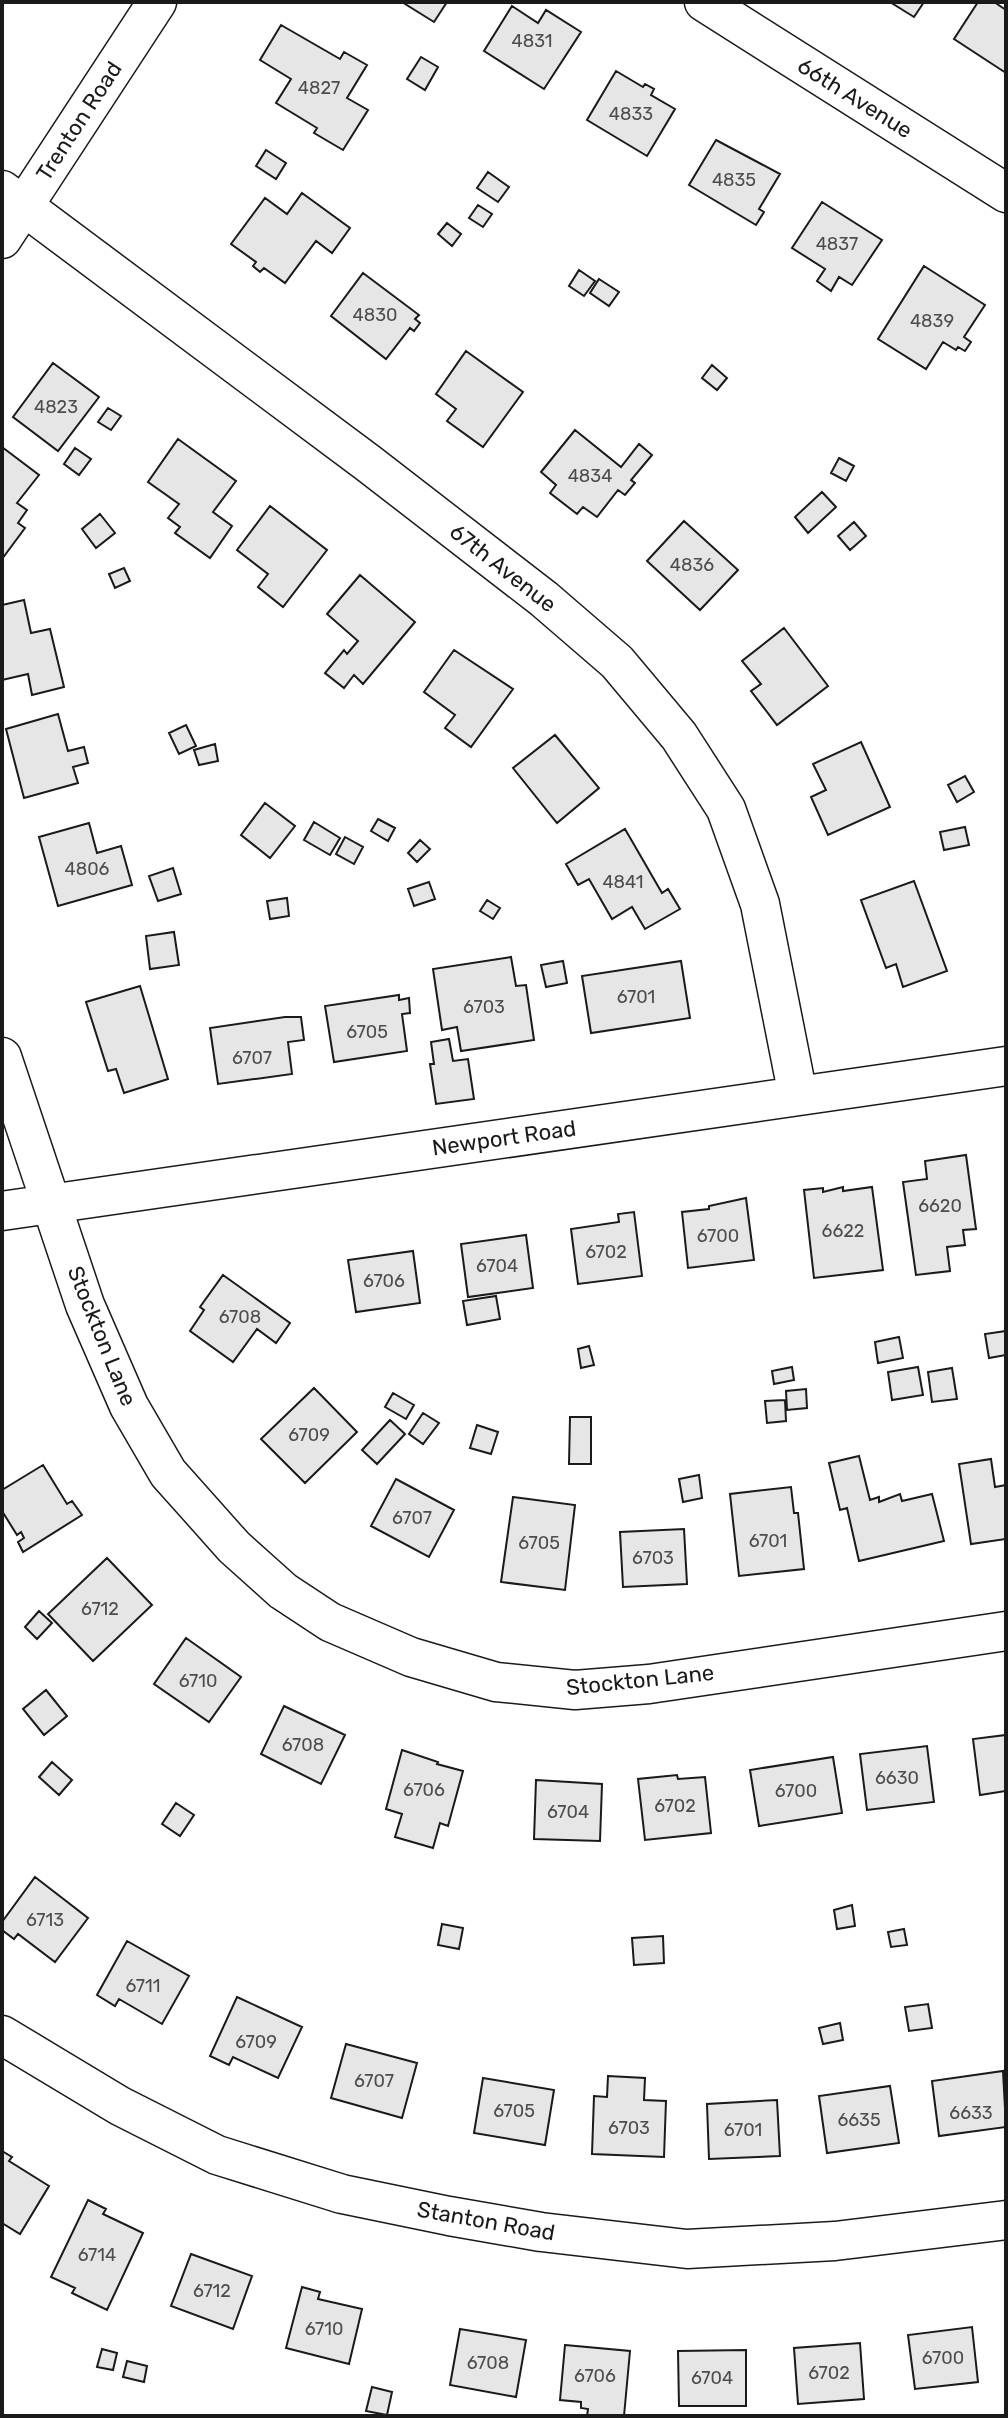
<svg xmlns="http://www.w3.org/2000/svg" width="1008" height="2418" font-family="Rubik,sans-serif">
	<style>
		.building { fill: #e6e6e6; stroke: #1a1a1a; stroke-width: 2 }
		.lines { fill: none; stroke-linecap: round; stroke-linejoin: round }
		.street-casing { stroke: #1a1a1a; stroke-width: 41 }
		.street { stroke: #fff; stroke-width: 38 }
		.labels { text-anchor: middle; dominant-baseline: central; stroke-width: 6; stroke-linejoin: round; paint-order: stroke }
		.number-label { font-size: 18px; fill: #4d4d4d }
		.street-label { font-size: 22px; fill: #1a1a1a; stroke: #fff }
	</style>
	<rect width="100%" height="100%" fill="#fff"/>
	<path class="building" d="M402,2H447L434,22Z
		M890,2H924L914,17Z
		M978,2H994L1006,10V73L954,39Z
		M512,6L538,23L546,10L581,32L544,89L484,51Z
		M281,25L340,59L344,52L367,65L347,98L368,110L343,150L314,133L317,128L276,103L291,79L260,60Z
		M421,57L438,67L425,90L407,79Z
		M616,71L643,87L645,84L654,89L651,95L675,109L647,156L587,120Z
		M716,140L780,174L759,209L764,212L756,225L689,185Z
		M266,150L286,163L276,179L256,166Z
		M488,172L509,187L498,202L477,188Z
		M302,193L350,228L332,253L316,241L285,283L264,268L260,272L253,266L256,262L231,244L265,198L287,214Z
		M822,202L882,240L852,285L839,277L831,291L817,281L825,269L792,248Z
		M478,205L492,214L483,227L469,218Z
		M447,223L461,234L452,246L438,234Z
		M924,266L985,305L964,337L971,342L965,351L958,347L956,350L943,342L926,369L878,339Z
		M579,270L595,281L584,296L569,286Z
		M363,273L419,315L415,319L420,323L414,331L410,328L386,359L331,316Z
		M599,279L619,292L609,306L590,293Z
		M466,351L523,392L483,447L447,421L456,409L436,394Z
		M53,363L99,397L58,451L13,417Z
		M712,365L727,378L717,390L702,378Z
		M108,408L121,416L111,430L98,422Z
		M575,430L621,467L639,444L652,455L631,480L635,483L625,495L618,490L597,517L583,507L577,514L550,493L556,485L541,472Z
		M178,439L236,481L213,512L232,526L210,558L175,533L180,527L168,518L179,504L148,482Z
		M2,447L39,475L17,503L27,510L18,523L25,528L2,559Z
		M75,448L91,459L79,475L64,464Z
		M839,458L854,466L846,481L831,473Z
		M822,492L836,507L808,533L795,517Z
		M270,506L327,550L283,607L258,587L268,574L237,550Z
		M100,514L115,533L96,548L82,529Z
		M684,521L738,570L700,610L647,561Z
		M854,522L866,536L850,550L838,536Z
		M124,568L130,581L115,588L109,574Z
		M360,575L415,622L363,684L354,675L344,688L325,673L344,650L347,654L358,641L327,614Z
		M24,600L31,633L50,629L64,687L32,695L28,674L2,680V605Z
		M784,628L828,686L777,725L751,691L761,684L742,661Z
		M454,650L513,689L471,747L445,728L455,715L424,692Z
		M58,714L68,751L84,747L88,763L73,767L78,783L24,798L6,729Z
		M186,725L196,746L179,754L169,733Z
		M555,735L599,788L557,823L513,768Z
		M861,742L890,807L828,835L811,797L826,790L813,764Z
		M215,744L218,761L199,765L194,750Z
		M965,776L974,792L957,802L948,785Z
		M265,803L295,826L270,858L241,835Z
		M378,819L395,828L388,841L371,831Z
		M314,822L340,838L330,855L304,840Z
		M89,823L97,853L121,846L132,885L58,906L39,837Z
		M965,827L969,845L944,850L940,832Z
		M625,829L662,893L668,889L680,909L645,929L632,907L612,919L589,879L578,885L566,864Z
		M345,837L363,847L354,864L336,854Z
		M420,840L430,849L417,862L408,853Z
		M173,868L181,894L158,901L149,876Z
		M914,881L947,971L903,987L896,964L886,968L861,900Z
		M429,882L435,899L414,906L408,889Z
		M287,898L289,916L270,919L267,901Z
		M487,900L500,908L493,919L480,911Z
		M174,932L179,965L150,969L146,936Z
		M511,957L516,986L526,985L534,1040L461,1051L457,1027L442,1030L433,969Z
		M563,961L567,983L546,987L541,965Z
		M681,961L690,1018L591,1033L582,976Z
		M140,986L168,1079L124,1093L116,1069L108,1071L86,1002Z
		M399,995V1000L409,998L410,1013L402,1014L407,1051L334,1062L325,1006Z
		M285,1017H301L304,1040L288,1042L292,1074L218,1084L210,1028Z
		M449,1039L453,1061L468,1059L474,1099L436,1104L430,1064H434L431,1042Z
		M966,1155L976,1229L963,1230L965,1245L947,1247L950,1271L916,1275L903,1182L927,1179L925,1161Z
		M843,1187V1191L872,1187L883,1270L814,1278L804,1190L823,1188V1192Z
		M746,1198L754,1260L688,1268L682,1212L709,1209V1206Z
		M634,1212L642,1276L578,1284L571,1229L619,1222L618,1214Z
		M526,1235L533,1288L468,1297L461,1244Z
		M413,1251L420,1303L356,1312L348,1260Z
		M223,1275L290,1323L276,1343L257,1329L233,1362L190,1331L204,1310L200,1307Z
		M496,1296L500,1319L467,1325L463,1301Z
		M1006,1331V1355L989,1358L985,1334Z
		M899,1337L903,1358L878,1363L875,1342Z
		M589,1346L594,1365L581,1368L578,1349Z
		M792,1367L794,1380L774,1384L772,1371Z
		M918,1367L923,1395L892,1400L888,1372Z
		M952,1368L957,1399L932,1402L928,1372Z
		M314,1388L357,1432L305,1483L261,1439Z
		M806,1389L807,1408L787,1410L786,1391Z
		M393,1393L414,1405L406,1419L385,1407Z
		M785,1400L786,1421L767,1423L765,1401Z
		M423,1413L439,1423L423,1444L409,1434Z
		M570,1417H591V1464H569Z
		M390,1420L405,1434L377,1464L362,1450Z
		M477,1425L498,1432L491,1454L470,1448Z
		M859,1456L870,1500L879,1497V1502L900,1494L902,1501L932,1494L944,1541L859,1561L847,1508L840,1510L829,1463Z
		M991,1459L995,1487L1006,1485V1539L971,1544L959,1464Z
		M43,1465L67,1504L72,1501L82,1515L23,1552L18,1542L24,1538L21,1532L17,1535L2,1511V1490Z
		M699,1475L702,1498L683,1502L679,1479Z
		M396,1479L454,1510L429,1557L371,1526Z
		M791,1487L794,1513H798L804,1569L739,1576L730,1494Z
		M513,1497L575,1505L565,1590L501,1582Z
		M684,1529L687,1584L623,1587L620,1532Z
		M107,1558L152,1605L93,1661L48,1614Z
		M39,1611L52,1623L37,1639L25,1627Z
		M186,1638L241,1677L209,1722L154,1684Z
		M46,1690L67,1716L44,1735L23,1709Z
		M284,1706L345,1735L321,1784L261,1754Z
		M1006,1735V1791L980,1795L973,1739Z
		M927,1746L934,1802L867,1810L860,1754Z
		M402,1750L438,1762L437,1764L463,1771L448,1826L440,1823L433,1848L395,1837L402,1814L386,1809Z
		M833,1757L842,1813L759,1826L750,1770Z
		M52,1762L72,1780L59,1795L39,1777Z
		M677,1775L678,1779L705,1777L711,1833L645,1840L638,1779Z
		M536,1780L602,1784L600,1841L534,1839Z
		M176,1803L194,1815L180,1836L162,1824Z
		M35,1877L88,1918L55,1962L18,1934L14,1939L2,1930V1922Z
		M852,1905L855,1926L837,1929L834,1910Z
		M442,1924L463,1928L459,1949L438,1945Z
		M904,1929L907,1945L891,1947L888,1932Z
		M663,1936L664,1963L634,1965L632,1938Z
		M127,1941L189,1976L162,2024L119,1999L115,2006L97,1995Z
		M237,1997L302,2027L278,2078L233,2057L229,2065L210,2056Z
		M928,2004L932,2028L909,2031L905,2007Z
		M840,2023L843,2040L823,2044L819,2028Z
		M346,2044L417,2063L402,2118L331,2098Z
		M1003,2071L1006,2127L939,2136L932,2081Z
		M608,2076L645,2078L644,2100L666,2101L664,2157L592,2154L594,2096L607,2097Z
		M483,2078L554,2090L545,2145L474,2133Z
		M890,2086L899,2143L827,2153L819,2096Z
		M777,2100L780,2156L709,2159L707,2104Z
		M2,2151L12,2157L9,2161L49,2186L20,2234L2,2223Z
		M88,2200L106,2209L103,2214L143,2233L107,2310L72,2293L75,2288L51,2277Z
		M191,2254L252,2276L233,2329L171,2306Z
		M302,2287L320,2292L318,2299L362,2309L349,2364L286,2348Z
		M972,2327L978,2382L915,2389L908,2335Z
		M460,2329L526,2340L516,2397L450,2385Z
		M860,2343L864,2399L798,2404L794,2348Z
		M565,2345L630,2351L624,2416H587L588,2409L581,2408V2402L560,2400Z
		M102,2349L117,2353L113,2370L97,2367Z
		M746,2350V2406H679L678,2351Z
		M127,2361L147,2366L144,2382L123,2377Z
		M372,2387L392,2392L387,2415L366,2411Z"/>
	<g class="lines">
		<g class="street-casing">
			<path id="street" d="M704,2L1006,193
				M2,190L368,463L544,599L617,662L679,736L726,809L760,904L798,1096
				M2,239L157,2
				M2,1057L85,1305L129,1406L168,1473L234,1547L283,1591L330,1622L411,1657L496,1682L575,1690L649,1684L1006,1631
				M2,1211L1006,1066
				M2,2035L120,2106L217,2155L342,2194L449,2216L541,2232L687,2249L835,2241L1006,2220"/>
		</g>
		<use href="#street" class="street"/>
	</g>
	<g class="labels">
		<g class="number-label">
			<text x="532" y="41">4831</text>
			<text x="319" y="88">4827</text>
			<text x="631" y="114">4833</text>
			<text x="734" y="180">4835</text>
			<text x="837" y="244">4837</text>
			<text x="375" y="315">4830</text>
			<text x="932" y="321">4839</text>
			<text x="56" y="407">4823</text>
			<text x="590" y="476">4834</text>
			<text x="692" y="565">4836</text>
			<text x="87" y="869">4806</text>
			<text x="623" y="882">4841</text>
			<text x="636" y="997">6701</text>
			<text x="484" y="1007">6703</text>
			<text x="367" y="1032">6705</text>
			<text x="252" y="1058">6707</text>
			<text x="940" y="1206">6620</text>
			<text x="843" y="1231">6622</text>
			<text x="718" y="1236">6700</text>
			<text x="606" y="1252">6702</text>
			<text x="497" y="1266">6704</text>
			<text x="384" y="1281">6706</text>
			<text x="240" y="1317">6708</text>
			<text x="309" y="1435">6709</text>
			<text x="412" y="1518">6707</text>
			<text x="768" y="1541">6701</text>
			<text x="539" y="1543">6705</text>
			<text x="653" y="1558">6703</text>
			<text x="100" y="1609">6712</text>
			<text x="198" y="1681">6710</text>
			<text x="303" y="1745">6708</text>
			<text x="897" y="1778">6630</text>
			<text x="424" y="1790">6706</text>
			<text x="796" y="1791">6700</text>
			<text x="675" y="1806">6702</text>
			<text x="568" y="1812">6704</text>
			<text x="45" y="1920">6713</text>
			<text x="143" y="1986">6711</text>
			<text x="256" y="2042">6709</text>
			<text x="374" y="2081">6707</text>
			<text x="514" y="2111">6705</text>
			<text x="971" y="2113">6633</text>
			<text x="859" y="2120">6635</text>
			<text x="629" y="2128">6703</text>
			<text x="743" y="2130">6701</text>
			<text x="97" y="2255">6714</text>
			<text x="212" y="2291">6712</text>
			<text x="324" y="2329">6710</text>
			<text x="943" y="2358">6700</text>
			<text x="488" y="2363">6708</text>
			<text x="829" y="2373">6702</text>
			<text x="595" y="2376">6706</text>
			<text x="712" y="2378">6704</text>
		</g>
		<g class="street-label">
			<text transform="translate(855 98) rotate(32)">66th Avenue</text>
			<text transform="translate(79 121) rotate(-57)">Trenton Road</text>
			<text transform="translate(503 568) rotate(38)">67th Avenue</text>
			<text transform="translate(504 1138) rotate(-8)">Newport Road</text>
			<text transform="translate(102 1336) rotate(68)">Stockton Lane</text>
			<text transform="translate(640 1680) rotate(-6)">Stockton Lane</text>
			<text transform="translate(486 2221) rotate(10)">Stanton Road</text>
		</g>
	</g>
	<rect width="1008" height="2418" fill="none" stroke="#1a1a1a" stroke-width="8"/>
</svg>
